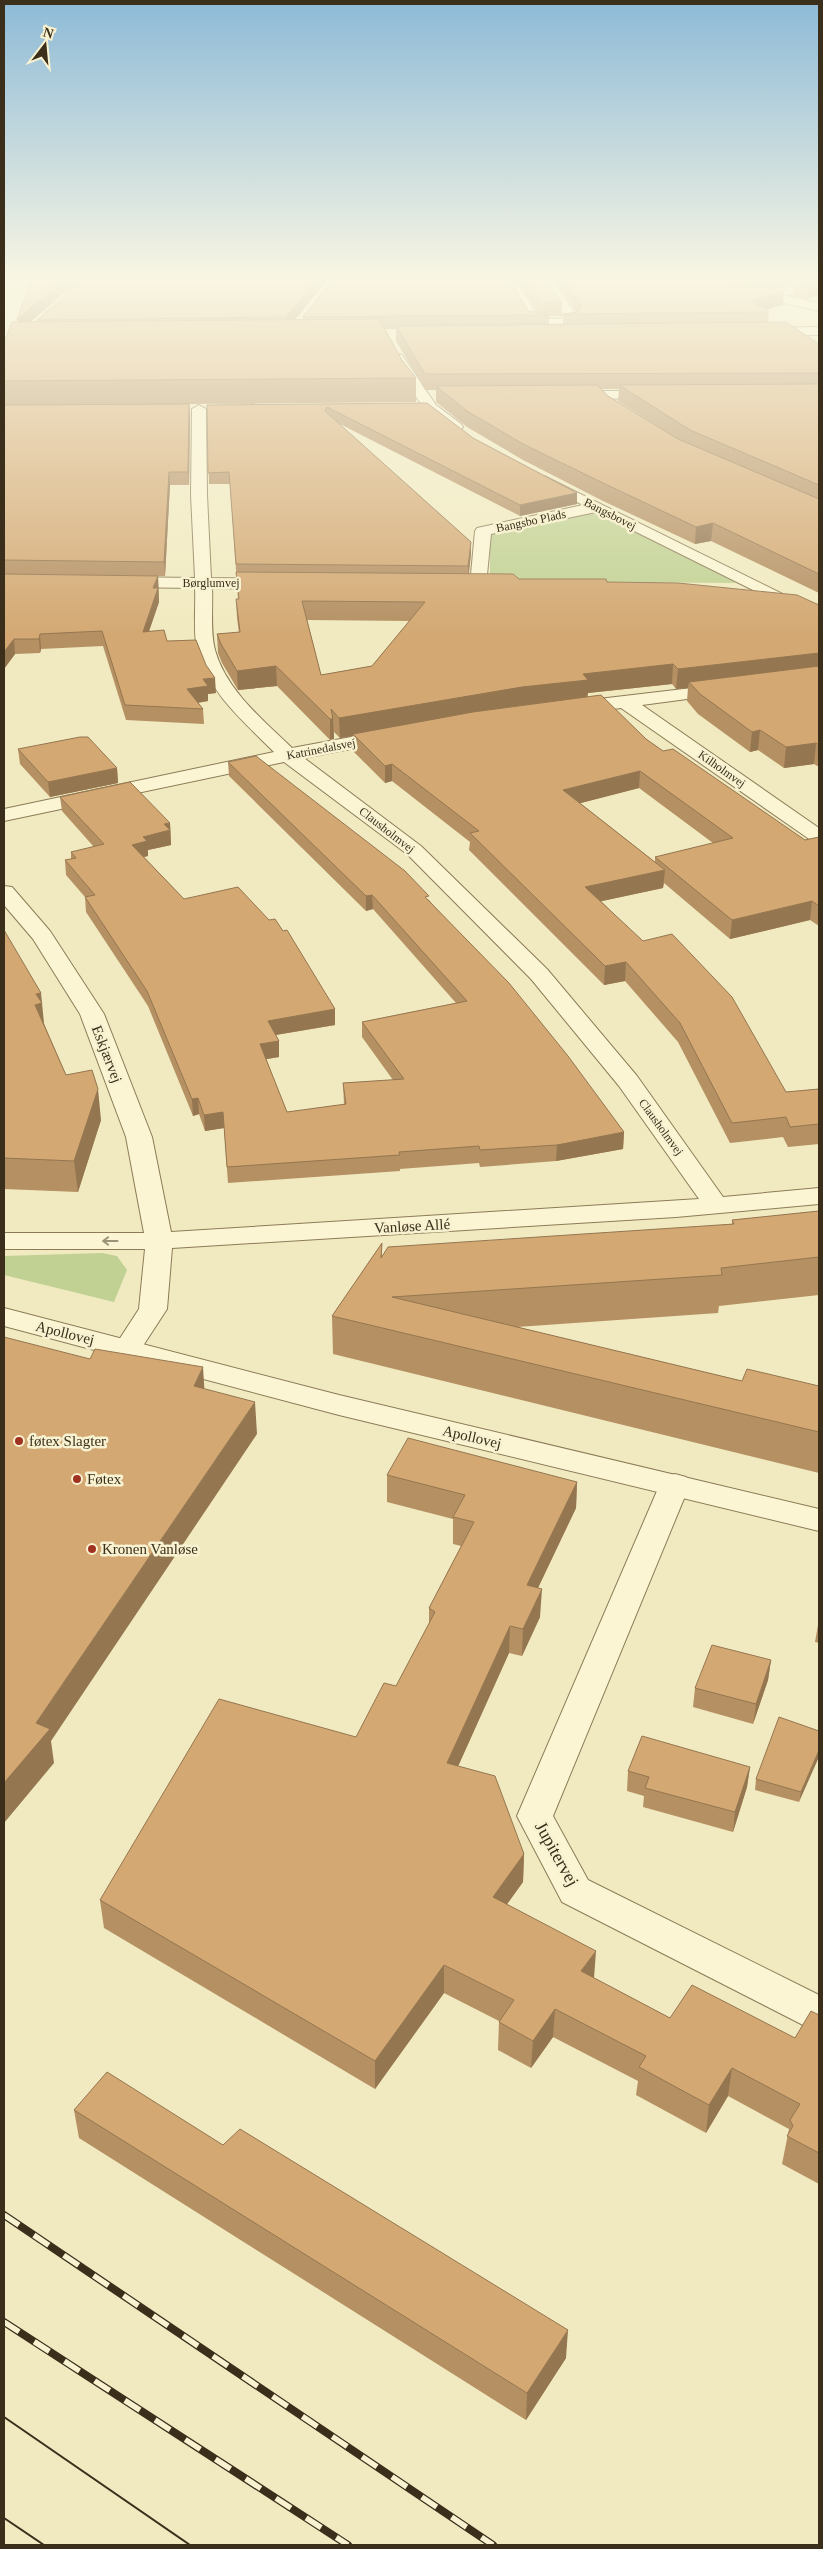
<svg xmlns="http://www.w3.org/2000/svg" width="823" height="2549" font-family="Georgia,serif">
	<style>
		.green { fill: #c1d193 }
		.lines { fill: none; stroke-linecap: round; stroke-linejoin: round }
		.minor-casing { stroke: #8c7b57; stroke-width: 2 }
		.tertiary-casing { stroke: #8c7b57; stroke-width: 2 }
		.minor { fill: #fbf5d4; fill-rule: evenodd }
		.tertiary { fill: #fbf5d4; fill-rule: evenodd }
		.tram { stroke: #3b2f1c; stroke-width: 2 }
		.rail-casing { stroke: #3b2f1c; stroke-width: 8 }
		.rail { stroke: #f8f2d1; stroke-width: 5.5; stroke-dasharray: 18; stroke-linecap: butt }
		.wall { fill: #b59063; fill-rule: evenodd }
		.shaded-wall { fill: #947650 }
		.building { fill: #d3a873; stroke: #947650; fill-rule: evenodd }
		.oneway { stroke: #9b9278 }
		.poi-dot { fill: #a03222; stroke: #f8f2d1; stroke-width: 2 }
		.labels { text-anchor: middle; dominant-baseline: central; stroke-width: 5; stroke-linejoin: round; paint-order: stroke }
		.far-street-label { font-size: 12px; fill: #3b2f1c; stroke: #f8f2d1 }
		.street-label { font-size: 15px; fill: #3b2f1c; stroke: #f8f2d1 }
		.poi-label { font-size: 15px; fill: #3b2f1c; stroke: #f8f2d1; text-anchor: start }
		.near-street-label { font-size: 18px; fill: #3b2f1c; stroke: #f8f2d1 }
	</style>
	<rect width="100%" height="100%" fill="#f1eac0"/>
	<path class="green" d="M595,510L736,583L490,581V532Z
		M102,1253L117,1256L127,1270L114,1302L4,1275V1256Z"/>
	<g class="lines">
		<g class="minor-casing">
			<path id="minor" d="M502,278H514L538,317L556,319L565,318L539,278H551L579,320L577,323L556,327L530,323Z
				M794,278H806L807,282L800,292L770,300L764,296L766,293L792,286L795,282Z
				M397,354L402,355L436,405L461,424L463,427L461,430C436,436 402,376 391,358Z
				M570,391H655L662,395L655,399L565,398L563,395L565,392Z
				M199,405L206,409L207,495L211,578L275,579L283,584L275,589L212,588C213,607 210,631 215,650C226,690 263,720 292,748L389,730L396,732L398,736L396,740L304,758L421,846L547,969L637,1076L723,1197L819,1188V1204L676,1217L172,1248L167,1309L137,1355L127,1358L117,1355L113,1349L139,1309L145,1249H4V1233H144L126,1137L80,1014L33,939L4,905V886L12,887L50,931L104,1014L152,1137L171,1232L699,1199L619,1086L531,979L407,854L284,762L4,821V809L274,752C245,723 207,691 197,649C193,630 196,607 195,588L120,587L112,582L120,577L195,578L191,495L192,409Z
				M544,476L819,612V623L596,512L491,534L486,585L484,589H472L470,585L475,531L477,528L583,505L539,483L537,480L539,477Z
				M726,684L732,685L735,689L732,693L642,705L819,828V843L812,841L621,708L573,714L566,712L564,708L566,704L573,702Z
				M675,1474L686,1477L690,1484L553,1816L588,1880L819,1995V2031L805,2026L562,1902L517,1816L660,1484L664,1477Z"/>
		</g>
		<g class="tertiary-casing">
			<path id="tertiary" d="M678,278H700L819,303V311L684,281Z
				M819,327V335L763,336L757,332L763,328Z
				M4,1308L339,1395L819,1509V1531L339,1415L4,1326Z"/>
		</g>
		<use href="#minor" class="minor"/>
		<use href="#tertiary" class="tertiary"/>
		<path class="tram" d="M4,2417L190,2545
			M4,2518L44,2545"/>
		<g class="rail-casing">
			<path id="rail" d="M4,2215L493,2545
				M4,2322L348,2545"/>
		</g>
		<use href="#rail" class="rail"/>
	</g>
	<path class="wall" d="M82,278L30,322H37V320L329,278L295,320L303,319V317L529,311L537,312L516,278H546L562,303V316H549V325L563,324V314L576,312L553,278H793L791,284L772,289L783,305L765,310L769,312L768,322L819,344V593L711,541L695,544L603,501L523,460L467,427L436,402V390H425L396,341V329H385L402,360L416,378V402L189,404L190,416L189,485H170L165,576H158L159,602L149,631L167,641L216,693L208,694V701L198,703L203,709L204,724L126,720L103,646L41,649L40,653L15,654L4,669V343L17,322V319ZM602,389H619L618,401L661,428L608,396Z
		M819,278L807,299L793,296L795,283L803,280Z
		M427,403L473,438L577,493V504L520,516L338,423L471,542V554L469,574L519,579L607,582L819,605V767L814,764L784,768L758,750L750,752L698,714L687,701L688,688L676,689L672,684L588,693L587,697L663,751L805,840L819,837V926L810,920L730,939L664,883L663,888L601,901L786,1092L819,1089V1144L788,1147L783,1137L730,1143L678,1042L625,981L604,985L469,850L470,842L392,781L385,783L353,751V736L340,738L334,732V739L330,740L277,686L238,690L222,663L218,653L217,634L239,633L237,618L236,599H238L230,484H209L207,405ZM307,620L410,621L372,666L321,675ZM639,788L713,843L655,857V862L580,803Z
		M18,749L117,768L118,783L50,797L20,764Z
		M228,762L429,900L624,1132L623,1149L556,1161L480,1167L479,1163L400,1169V1171L228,1183L224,1128L205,1131L199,1114L193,1116L148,1006L86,912L85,897L66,875L65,860L71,859V852L94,847L62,811L60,797L170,823L171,845L148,850V856L144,857L184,899L335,1025L276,1035L279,1041V1057L266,1059L287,1112L344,1105L343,1083L393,1080L362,1037V1022L456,1003L373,909L366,911L229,776Z
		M4,930L66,1075L101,1120L78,1192L4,1189Z
		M819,1211V1295L719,1306L718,1313L517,1327L742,1381L819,1386V1473L333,1354L332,1316L382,1243V1256L732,1224V1220Z
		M387,1475L577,1482L576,1508L538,1588L540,1617L522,1656L509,1653L458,1766L524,1854L523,1882L507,1904L594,1978L670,2018L795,2038L819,2015V2184L782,2164L789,2129L728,2096L706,2133L636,2095L638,2081L553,2037L531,2068L498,2050L499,2021L444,1993L375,2089L104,1928L100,1900L356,1737L396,1686L429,1624V1608L461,1546L453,1544V1519L387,1502Z
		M819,1621V1643L815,1642L818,1625Z
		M771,1660L768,1680L753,1724L693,1707L695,1688Z
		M819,1731L799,1802L755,1790L756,1779Z
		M750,1767L747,1787L733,1832L643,1807L644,1796L627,1791L628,1771Z
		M74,2110L223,2145L566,2358L526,2420L79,2138Z"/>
	<path class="shaded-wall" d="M66,278H82L18,332L17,319Z
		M318,278H329L286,330V317Z
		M769,278H793L791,284L768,290Z
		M819,283V295L807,299L808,286Z
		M784,292L783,305L755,313L752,301Z
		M189,404L190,416L189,485L188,472Z
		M169,472L170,485L165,576L164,562Z
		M577,493V504L520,516V505Z
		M713,523L711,541L695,544L696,527Z
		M471,542V554L468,578V566Z
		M158,576L159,602L144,646L143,632L153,588Z
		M40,634L41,649L40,653L39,639Z
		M14,639L15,654L4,669V652Z
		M819,653V668L689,682L688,688L676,689L678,669Z
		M673,664L672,684L588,693L587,699L353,734V736L340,738L339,718L583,674Z
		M276,666L277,686L238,690L237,671Z
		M215,678L216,693L208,694V701L188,704L187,689L203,679Z
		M330,719H333L334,739L330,740Z
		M760,730L758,750L750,752L752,732Z
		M816,743L814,764L784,768L786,747Z
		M392,764V781L385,783V766Z
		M117,768L118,783L50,797L48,782Z
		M640,771L639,788L562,808L563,790Z
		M170,823L171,845L148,850V856L134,859L132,845L143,837L164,824Z
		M665,870L663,888L584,905L585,887Z
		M372,895L373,909L366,911V896Z
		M812,901L810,920L730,939L732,920Z
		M626,962L625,981L604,985L605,966Z
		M41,993L45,1033L35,1005L36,994Z
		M335,1009V1025L269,1036L268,1021Z
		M279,1041V1057L261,1060L260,1044Z
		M98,1089L101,1120L78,1192L74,1161Z
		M198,1098L199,1114L193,1116L192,1099Z
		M223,1112L224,1128L205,1131L204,1115Z
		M624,1132L623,1149L556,1161L557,1145Z
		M203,1367L205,1399L194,1386Z
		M255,1402L257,1434L51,1741L54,1763L4,1823V1783L36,1723Z
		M577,1482L576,1508L526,1613L527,1585Z
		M542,1589L540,1617L522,1656L523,1629Z
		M510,1626L509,1653L447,1791V1763Z
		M771,1660L768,1680L753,1724L756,1704Z
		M819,1750V1757L799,1802L801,1792Z
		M750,1767L747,1787L733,1832L735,1812Z
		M524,1854L523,1882L492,1925L493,1897Z
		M596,1951L594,1978L581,1971Z
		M444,1965V1993L375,2089V2061Z
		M555,2009L553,2037L531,2068L533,2041Z
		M732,2068L728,2096L706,2133L709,2105Z
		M568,2330L566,2358L526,2420L527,2393Z"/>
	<path class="building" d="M32,278H66L17,319Z
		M84,278H318L286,317L37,320Z
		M334,278H508L529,311L549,315L303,317Z
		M524,278H546L562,303L540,302Z
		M562,278H719L784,292L752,301L769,312L563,314L578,312L581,306Z
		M805,278H819V283L808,286L795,283L803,280Z
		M379,319L402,360L416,378L4,381V343L12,322Z
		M786,322L819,344V373L425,374L396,326Z
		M819,384V485L690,430L619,385Z
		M597,385L608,396L678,439L819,499V574L713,523L696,527L603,483L523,444L467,411L436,386Z
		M427,403L473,438L577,493L520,505L327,407L325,411L471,542L468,566L236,564L229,472L208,473L207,405Z
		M189,404L188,472H169L164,562L4,560V405Z
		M236,572L513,574L519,579H606L607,582L678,583L797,595L819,605V653L678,669L673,664L583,674L588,680L522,687L339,718L331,709L333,719H330L276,666L237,671L221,644L217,634L240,632L236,599H239ZM302,601L425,602L372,666L321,675Z
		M4,574L158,576L153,588H158L143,632L164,630L167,641L196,640L206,665L215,678L203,679L208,686L187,689L203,709L125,705L102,631L40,634L39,639H14L4,652Z
		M819,666V745L816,743L786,747L760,730L752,732L700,694L689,682Z
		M601,695L646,739L663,751L673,749L805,840L819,837V906L812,901L732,920L655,857L733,838L640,771L563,790L665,870L585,887L643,941L672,934L732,997L786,1092L819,1089V1124L790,1127L786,1117L732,1123L680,1023L626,962L605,966L470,833L479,831L392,764L385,766L353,734L473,712Z
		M80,737H88L117,768L48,782L18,749Z
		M256,756L405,871L429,896L425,897L509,983L568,1056L624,1132L557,1145L480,1150L479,1146L399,1152L400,1155L227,1167L223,1112L204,1115L198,1098L192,1099L147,991L85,897L95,895L65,860L76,858L71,852L104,844L60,797L130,782L170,823L164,824L170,830L143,837L147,841L132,845L184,899L238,887L269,920L275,919L283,931L287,930L335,1009L268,1021L279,1041L260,1044L287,1112L346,1104L343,1083L404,1079L362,1022L467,1001L372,895L366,896L228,762Z
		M4,930L41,993L36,994L42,1003L35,1005L66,1075L92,1070L98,1089L74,1161L4,1158Z
		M819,1211V1257L721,1268L722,1275L392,1297L742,1381L747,1369L819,1386V1432L332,1316L382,1243L381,1258L388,1247L734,1224L732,1220Z
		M4,1337L90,1359L95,1349L203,1367L194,1386L255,1402L36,1723L50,1729L4,1783Z
		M408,1438L577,1482L527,1585L542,1589L523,1629L510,1626L447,1763L495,1776L524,1854L493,1897L596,1951L581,1971L670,2018L692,1985L795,2038L811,2011L819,2015V2153L787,2136L793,2126L790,2120L800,2104L732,2068L709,2105L639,2067L646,2056L555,2009L533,2041L499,2022L514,2000L444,1965L375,2061L100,1900L219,1699L356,1737L384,1683L396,1686L435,1612L429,1608L474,1522L453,1517L465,1495L387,1475Z
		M712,1645L771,1660L756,1704L695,1688Z
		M779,1717L819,1731V1750L801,1792L756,1779Z
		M642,1736L750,1767L735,1812L645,1788L649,1777L628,1771Z
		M107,2072L223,2145L240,2129L568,2330L527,2393L74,2110Z"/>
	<defs><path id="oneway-shaft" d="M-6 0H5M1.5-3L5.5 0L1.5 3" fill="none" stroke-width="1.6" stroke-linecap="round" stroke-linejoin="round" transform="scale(1.25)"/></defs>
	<use class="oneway" href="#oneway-shaft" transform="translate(110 1241) rotate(180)"/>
	<linearGradient id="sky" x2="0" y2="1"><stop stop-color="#8dbad7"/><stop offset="0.44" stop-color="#f9f6e3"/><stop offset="1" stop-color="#f9f6e3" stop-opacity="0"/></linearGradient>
	<rect width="823" height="635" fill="url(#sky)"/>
	<g class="poi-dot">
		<circle cx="19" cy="1441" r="5"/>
		<circle cx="77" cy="1479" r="5"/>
		<circle cx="92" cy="1549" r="5"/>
	</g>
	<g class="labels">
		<g class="far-street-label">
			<text transform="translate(610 514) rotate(27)">Bangsbovej</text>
			<text transform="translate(531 521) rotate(-12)">Bangsbo Plads</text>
			<text x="211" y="583">Børglumvej</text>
			<text transform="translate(321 749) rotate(-11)">Katrinedalsvej</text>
			<text transform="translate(722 769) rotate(35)">Kilholmvej</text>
			<text transform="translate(387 830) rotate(38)">Clausholmvej</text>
			<text transform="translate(661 1127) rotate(54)">Clausholmvej</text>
		</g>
		<g class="street-label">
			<text transform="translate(107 1054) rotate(69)">Eskjærvej</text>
			<text transform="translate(412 1226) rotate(-3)">Vanløse Allé</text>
			<text transform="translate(65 1333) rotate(14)">Apollovej</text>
			<text transform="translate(472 1437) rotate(13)">Apollovej</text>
		</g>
		<g class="poi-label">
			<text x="29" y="1441">føtex Slagter</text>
			<text x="87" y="1479">Føtex</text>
			<text x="102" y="1549">Kronen Vanløse</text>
		</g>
		<g class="near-street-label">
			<text transform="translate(557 1854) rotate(61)">Jupitervej</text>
		</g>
	</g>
	<rect width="823" height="2549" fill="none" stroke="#3b2f1c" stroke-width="10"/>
	<g transform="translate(45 45) rotate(16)" stroke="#f8f2d1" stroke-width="4" paint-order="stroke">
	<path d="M0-4L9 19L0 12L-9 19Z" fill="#3b2f1c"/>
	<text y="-8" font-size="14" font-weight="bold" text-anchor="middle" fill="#3b2f1c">N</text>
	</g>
</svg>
